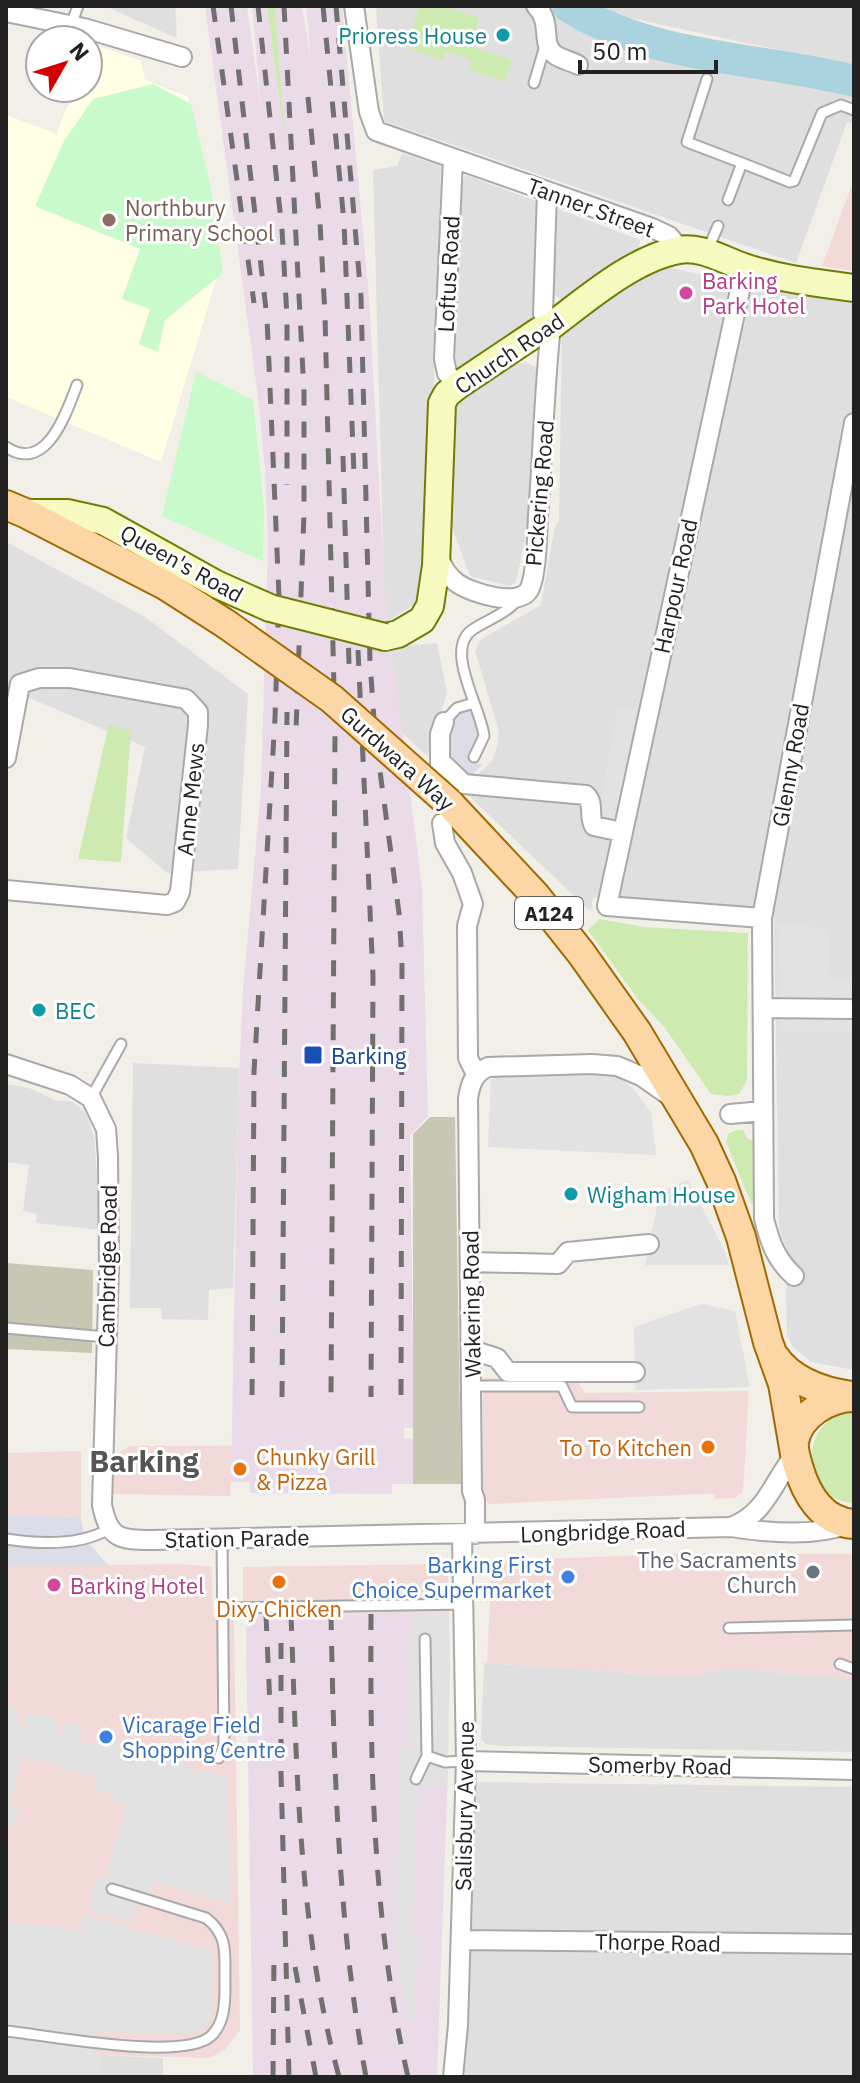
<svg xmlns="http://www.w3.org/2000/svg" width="860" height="2083" font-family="'IBM Plex Sans',sans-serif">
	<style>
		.residential { fill: #e0dfdf }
		.commercial { fill: #f2dad9 }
		.industrial { fill: #ebdbe8 }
		.education { fill: #ffffe5 }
		.construction { fill: #c7c7b4 }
		.grass { fill: #cdebb0 }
		.park { fill: #c8facc }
		.parking { fill: #e2e2e2 }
		.plaza { fill: #dddde8 }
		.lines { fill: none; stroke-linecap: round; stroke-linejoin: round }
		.river { stroke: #aad3df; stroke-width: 32 }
		.lane-casing { stroke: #a9a9a9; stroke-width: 13 }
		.street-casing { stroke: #a9a9a9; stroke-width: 22 }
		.secondary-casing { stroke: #707d05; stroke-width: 30 }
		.primary-casing { stroke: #a06b00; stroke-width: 32 }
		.lane { stroke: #fff; stroke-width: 9 }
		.street { stroke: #fff; stroke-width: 18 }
		.secondary { stroke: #f7fabf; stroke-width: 26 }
		.primary { stroke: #fcd6a4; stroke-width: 28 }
		.rail { stroke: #707070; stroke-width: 5; stroke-dasharray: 16 16; stroke-linecap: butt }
		.secondary-bridge-casing { stroke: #707d05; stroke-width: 30; stroke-linecap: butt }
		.primary-bridge-casing { stroke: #a06b00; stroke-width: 32; stroke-linecap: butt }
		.secondary-bridge { stroke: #f7fabf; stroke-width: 26 }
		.primary-bridge { stroke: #fcd6a4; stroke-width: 28 }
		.culture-dot { fill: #0f9aa8; stroke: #fff; stroke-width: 3 }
		.education-dot { fill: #8d6e63; stroke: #fff; stroke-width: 3 }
		.hotel-dot { fill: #d1479c; stroke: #fff; stroke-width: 3 }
		.transit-dot { fill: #1a4fb4; stroke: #fff; stroke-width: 3 }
		.food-dot { fill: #e8710a; stroke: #fff; stroke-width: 3 }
		.worship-dot { fill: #6b7280; stroke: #fff; stroke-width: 3 }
		.shop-dot { fill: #3f7fe0; stroke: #fff; stroke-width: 3 }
		.labels { text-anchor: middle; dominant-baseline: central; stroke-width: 6; stroke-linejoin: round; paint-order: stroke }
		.shield { fill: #fff; stroke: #646464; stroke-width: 2 }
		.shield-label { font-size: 20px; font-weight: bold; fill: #222 }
		.culture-label { font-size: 22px; fill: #0d838f; stroke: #fff; text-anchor: start }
		.education-label { font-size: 22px; fill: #785e54; stroke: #fff; text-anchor: start }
		.street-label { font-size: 22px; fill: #222; stroke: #fff }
		.hotel-label { font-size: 22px; fill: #b23c85; stroke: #fff; text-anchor: start }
		.transit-label { font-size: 22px; fill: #164399; stroke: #fff; text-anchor: start }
		.food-label { font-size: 22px; fill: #c56008; stroke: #fff; text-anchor: end }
		.worship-label { font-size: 22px; fill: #5b616d; stroke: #fff; text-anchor: end }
		.shop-label { font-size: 22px; fill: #366cbe; stroke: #fff; text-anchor: end }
		.district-label { font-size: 30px; font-weight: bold; fill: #555; stroke: #fff }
	</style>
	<rect width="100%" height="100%" fill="#f2efe9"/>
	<path class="residential" d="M106,6H175L177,38L136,20Z
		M376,6H547L558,14L698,59L854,90V124L847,122L796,263L384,121Z
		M589,6H854V66L593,10Z
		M402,153L441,166L431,469L423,599L385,623L373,170L397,166Z
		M466,175L541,203L536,320L462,375L452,361L459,187Z
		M555,208L640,240L638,252L568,302L551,294L557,241Z
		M659,265L755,287L854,300V1370L811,1362L793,1347L787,1335L786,1294L790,1257L779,1229L774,912L593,897L591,912L467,794L472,780L492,761L497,747L499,731L475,651L480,640L541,605L555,526L559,521L562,332L568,324Z
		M525,362L537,368L530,516L516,582L509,586L470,576L447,514L450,405L482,382L515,364Z
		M6,542L145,617L248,694L238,869L167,873L126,838L145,747L6,688Z
		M437,643L447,693L427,756L400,731L386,648Z
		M133,1063L239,1068L233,1288L209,1290L208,1320L162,1319L161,1308H130Z
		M6,1084L29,1088L55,1100L73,1102L86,1114L94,1136L101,1230L36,1223L37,1214L23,1211L29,1165L6,1162Z
		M484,1663L694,1677L710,1671L744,1669L854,1679V1752L502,1746L486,1744L481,1739Z
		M472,1782L854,1787V2077H454Z
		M101,2055L163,2058V2077H101Z"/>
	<path class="commercial" d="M854,179V271L822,266Z
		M483,1378L577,1380L585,1393L749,1391L743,1492L735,1498L715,1499V1494H700L489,1504L482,1495Z
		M452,1445L455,1484L231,1482L230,1496L113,1494L114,1456L130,1446Z
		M81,1451V1517L6,1515V1453Z
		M705,1553L854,1554V1679L744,1669L710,1671L695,1677L487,1663L491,1579L495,1569L507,1560Z
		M182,1564L212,1567L213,1617H234L240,2030L225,2050L209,2058L102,2055L101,2077H6V1566Z
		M448,1564L449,1613L243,1616V1567Z"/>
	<path class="industrial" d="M205,6H247L261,108L252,6H267L283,128L275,6H302L311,61L306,6H342L369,297L385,590L422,887L428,1116L410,1136L414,1428H404V1438L414,1439L413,1484H392V1494L250,1493V1482H231L238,1102L243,990L261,788L268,542L265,469L258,397Z
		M449,1613L448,1754H445V1769L448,1770L437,2077H253L246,1627H250L257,1616Z"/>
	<path class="education" d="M98,46L141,61L145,80L188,97L220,267L161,462L6,397V115L54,133L56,136L66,109L82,88H88V77Z"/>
	<path class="construction" d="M430,1117H455L461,1484H413V1134Z
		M6,1263L93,1270L92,1353L6,1349Z"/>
	<path class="grass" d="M267,6H275L285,142Z
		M419,6H443L479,18L470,46L512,60L504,82L468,69L471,60L446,51L442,61L407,47Z
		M109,724L131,731L121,862L78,859Z
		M599,919L644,927L748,933L747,1080L739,1094L728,1096L711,1094L665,1028L637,998L588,930Z
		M737,1130H743L748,1139L756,1140V1203H751L726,1142L728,1134Z
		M845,1413H854V1503C803,1501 796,1426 845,1413Z"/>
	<path class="park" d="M153,84L191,104L210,184L223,273L165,320L158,352L139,344L150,309L122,299L140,249L35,206L64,141L93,99Z
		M196,372L253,400L264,507L263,561L162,516Z"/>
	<path class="parking" d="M618,707L636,711L615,825L597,821Z
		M777,925L829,928L831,978H854V1031H781Z
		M491,1074H616L635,1091L651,1113L656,1155L488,1147Z
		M688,1180L723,1248L729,1265H645L660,1192Z
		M701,1304L735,1311L750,1387L635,1390L634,1327Z
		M412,1613H449L450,1669L448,1754H445L447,1786L418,1784L412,1933L418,1934L415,2019L409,2024L398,1964L397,1932L400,1749L411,1746L407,1696Z
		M6,1705L20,1709L17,1722L24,1725L28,1712L58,1720L55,1731L63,1734L68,1721L83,1726L79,1741L94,1746L98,1732L120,1739L117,1750L132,1755L136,1744L186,1758L184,1767L227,1776L231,1903L154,1881L146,1907L137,1905L133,1922L88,1909L97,1878L105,1879L126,1805L112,1800L113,1793L95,1789L97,1777L23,1756L9,1805L19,1808L14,1825H10L6,1842Z
		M84,1915L214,1951L211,2018L203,2028L192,2034L96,2032L93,2043L101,2055V2077H6V1926L12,1922L80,1931Z"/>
	<path class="plaza" d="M474,703L484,736L474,757L482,765L461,787L440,734L453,712Z
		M6,1515L81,1517L85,1539L109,1566H6Z"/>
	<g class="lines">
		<path class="river" d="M568,6C653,60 759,57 854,81"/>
		<g class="lane-casing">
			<path id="lane" d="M71,25L78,6
				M707,79L687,142L742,163
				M534,83L545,46
				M728,200L742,163L790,182L794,181L822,113L841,105L854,110
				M708,249L718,226
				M6,447C46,474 66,414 77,385
				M444,722L457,708L474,703
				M474,757L484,736C481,708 444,650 472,630C488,619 507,614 519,598
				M91,1098L121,1044
				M6,1328L106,1337
				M473,1386H562L572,1407H639
				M6,1539C38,1544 80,1546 109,1529
				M223,1608L464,1604
				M729,1628L854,1625
				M840,1664L854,1669
				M427,1756L445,1762L466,1761
				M219,1758L224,1745L222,1539
				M416,1779L427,1756L425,1639
				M6,2031C46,2035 183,2062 211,2036C225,2023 225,2002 225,1984C224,1957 230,1936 206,1918L112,1889"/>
		</g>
		<g class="street-casing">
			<path id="street" d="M354,6L369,112L376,131L652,228L669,236L681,250
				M536,6C553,23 540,43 554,54C560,59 571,61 578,65
				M6,12L84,28L182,57
				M453,158L444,359L447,373L457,386
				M745,267L607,906L762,918
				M437,553C441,564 447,576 457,583C471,593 521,609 530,588C537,571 537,535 538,515C543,453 544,389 551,326L543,314L547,191
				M6,758L20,684
				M440,761L464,784L586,795C595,804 588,816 594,826L622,832
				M440,767V734L444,722
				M442,823L445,843L462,873L473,904L467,926L468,1058L476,1074
				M6,890L167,905L175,902L180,892L198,725V712L186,699L70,678H39L20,684
				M764,1008L850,1009
				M6,1064L70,1085L91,1098L106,1129L108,1157L109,1267L102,1505C109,1539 120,1540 152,1540L731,1527C768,1533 814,1537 849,1524
				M730,1114L763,1111
				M471,1262L558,1264L568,1252L649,1244
				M794,1276C776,1260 770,1242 764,1219L762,918L854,423
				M472,1350L497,1358L508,1372H635
				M731,1527C766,1514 773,1482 795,1454
				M475,1534V1500L472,1491L468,1099C470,1084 474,1073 488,1067L592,1064L617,1066L641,1076L671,1097
				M466,1761L854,1770
				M461,1940L854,1944
				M453,2077L458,2025L466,1761L462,1535"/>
		</g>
		<g class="secondary-casing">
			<path id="secondary" d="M25,513H67L103,521L218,585
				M385,637L398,634L422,620L430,606L436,566L442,403L447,394L457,386L539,331L551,326C587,299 634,258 679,250C702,246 723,260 744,267C779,279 818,283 854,288"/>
		</g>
		<g class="primary-casing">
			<path id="primary" d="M6,505L25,513L165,585L226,624
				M449,803L535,895L581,953L637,1032L704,1144L721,1181L741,1237L768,1342L783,1384L794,1448
				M774,1356C791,1381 823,1392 852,1396
				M854,1397C829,1397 798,1415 794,1442C793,1450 796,1458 798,1466C806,1494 822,1522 854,1524"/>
		</g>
		<use href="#lane" class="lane"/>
		<use href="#street" class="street"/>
		<use href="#secondary" class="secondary"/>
		<use href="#primary" class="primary"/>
		<path class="rail" d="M213,6L254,303
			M231,6L267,318L279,597L275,718L254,1072L252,1401
			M258,6L282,230L287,317V485
			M284,6L304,392V513L296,729
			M323,6L344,222L354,474
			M336,6L361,297L370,662L375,734L399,913L402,961L401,1398
			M308,97L320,223L325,315L335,731L331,1397
			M343,456L349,664
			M358,650L373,976L371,1397
			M282,1397L287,712
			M331,1614C334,1769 338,1925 366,2077
			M371,1614C370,1770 373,1924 408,2077
			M266,1615L270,1707
			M291,1615C297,1770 298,1927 339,2077
			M281,1643V1773L289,2077
			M295,1967L316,2077
			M273,2077L274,1951"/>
		<g class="secondary-bridge-casing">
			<path id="secondary-bridge" d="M218,585L270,608L385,637"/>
		</g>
		<g class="primary-bridge-casing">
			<path id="primary-bridge" d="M226,624L332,699L449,803"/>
		</g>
		<use href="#secondary-bridge" class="secondary-bridge"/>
		<use href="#primary-bridge" class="primary-bridge"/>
	</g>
	<g class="culture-dot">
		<circle cx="503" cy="35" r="8"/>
		<circle cx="39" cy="1010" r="8"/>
		<circle cx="571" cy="1194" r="8"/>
	</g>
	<circle class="education-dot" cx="109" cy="220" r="8"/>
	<g class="hotel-dot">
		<circle cx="686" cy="293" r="8"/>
		<circle cx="54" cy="1585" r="8"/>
	</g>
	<rect class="transit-dot" x="303" y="1045" width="20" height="20" rx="4"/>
	<g class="food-dot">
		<circle cx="708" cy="1447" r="8"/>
		<circle cx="240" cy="1469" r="8"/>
		<circle cx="279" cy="1582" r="8"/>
	</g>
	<circle class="worship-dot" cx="813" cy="1572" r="8"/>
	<g class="shop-dot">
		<circle cx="568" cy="1577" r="8"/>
		<circle cx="106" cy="1737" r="8"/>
	</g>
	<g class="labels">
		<rect class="shield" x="515" y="897" width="68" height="32" rx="6"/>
		<g class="shield-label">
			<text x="549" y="913">A124</text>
		</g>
		<g class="culture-label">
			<text x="487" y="35" text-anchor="end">Prioress House</text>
			<text x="55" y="1010">BEC</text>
			<text x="587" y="1194">Wigham House</text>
		</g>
		<g class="education-label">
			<text x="125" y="207">Northbury<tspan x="125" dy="25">Primary School</tspan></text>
		</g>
		<g class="street-label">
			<text transform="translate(591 207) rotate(20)">Tanner Street</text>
			<text transform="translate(448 274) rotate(-87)">Loftus Road</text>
			<text transform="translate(509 353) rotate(-34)">Church Road</text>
			<text transform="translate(539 493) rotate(-85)">Pickering Road</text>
			<text transform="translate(182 563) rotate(29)">Queen's Road</text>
			<text transform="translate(675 586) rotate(-78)">Harpour Road</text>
			<text transform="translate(398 758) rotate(42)">Gurdwara Way</text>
			<text transform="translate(790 765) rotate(-80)">Glenny Road</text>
			<text transform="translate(190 799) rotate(-84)">Anne Mews</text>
			<text transform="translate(107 1266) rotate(-89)">Cambridge Road</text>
			<text transform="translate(471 1304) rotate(-91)">Wakering Road</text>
			<text transform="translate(603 1531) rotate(-2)">Longbridge Road</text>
			<text transform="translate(237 1538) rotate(-1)">Station Parade</text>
			<text transform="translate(660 1765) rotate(1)">Somerby Road</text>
			<text transform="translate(464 1806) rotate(-89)">Salisbury Avenue</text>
			<text transform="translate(658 1942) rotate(1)">Thorpe Road</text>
		</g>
		<g class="hotel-label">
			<text x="702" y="280">Barking<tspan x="702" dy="25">Park Hotel</tspan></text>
			<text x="70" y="1585">Barking Hotel</text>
		</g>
		<g class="transit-label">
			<text x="331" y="1055">Barking</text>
		</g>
		<g class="food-label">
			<text x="692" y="1447">To To Kitchen</text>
			<text x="256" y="1456" text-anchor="start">Chunky Grill<tspan x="256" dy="25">&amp; Pizza</tspan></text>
			<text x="279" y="1608" text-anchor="middle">Dixy Chicken</text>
		</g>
		<g class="worship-label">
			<text x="797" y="1559">The Sacraments<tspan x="797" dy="25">Church</tspan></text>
		</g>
		<g class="shop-label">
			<text x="552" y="1564">Barking First<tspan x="552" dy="25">Choice Supermarket</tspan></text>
			<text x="122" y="1724" text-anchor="start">Vicarage Field<tspan x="122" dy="25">Shopping Centre</tspan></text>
		</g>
		<g class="district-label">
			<text x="144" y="1460">Barking</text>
		</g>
	</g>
	<rect width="860" height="2083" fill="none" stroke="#222222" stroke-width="16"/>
	<g transform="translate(64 64) rotate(51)"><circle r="38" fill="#ffffff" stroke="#a7a7a7" stroke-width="2"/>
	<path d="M0-6L14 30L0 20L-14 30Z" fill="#d40000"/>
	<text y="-12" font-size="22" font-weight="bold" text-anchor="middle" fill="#222222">N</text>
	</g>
	<path d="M580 60v12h136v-12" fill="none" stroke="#222222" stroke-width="4"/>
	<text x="592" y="60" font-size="24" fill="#222222" stroke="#ffffff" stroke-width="6" paint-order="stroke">50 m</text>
</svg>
